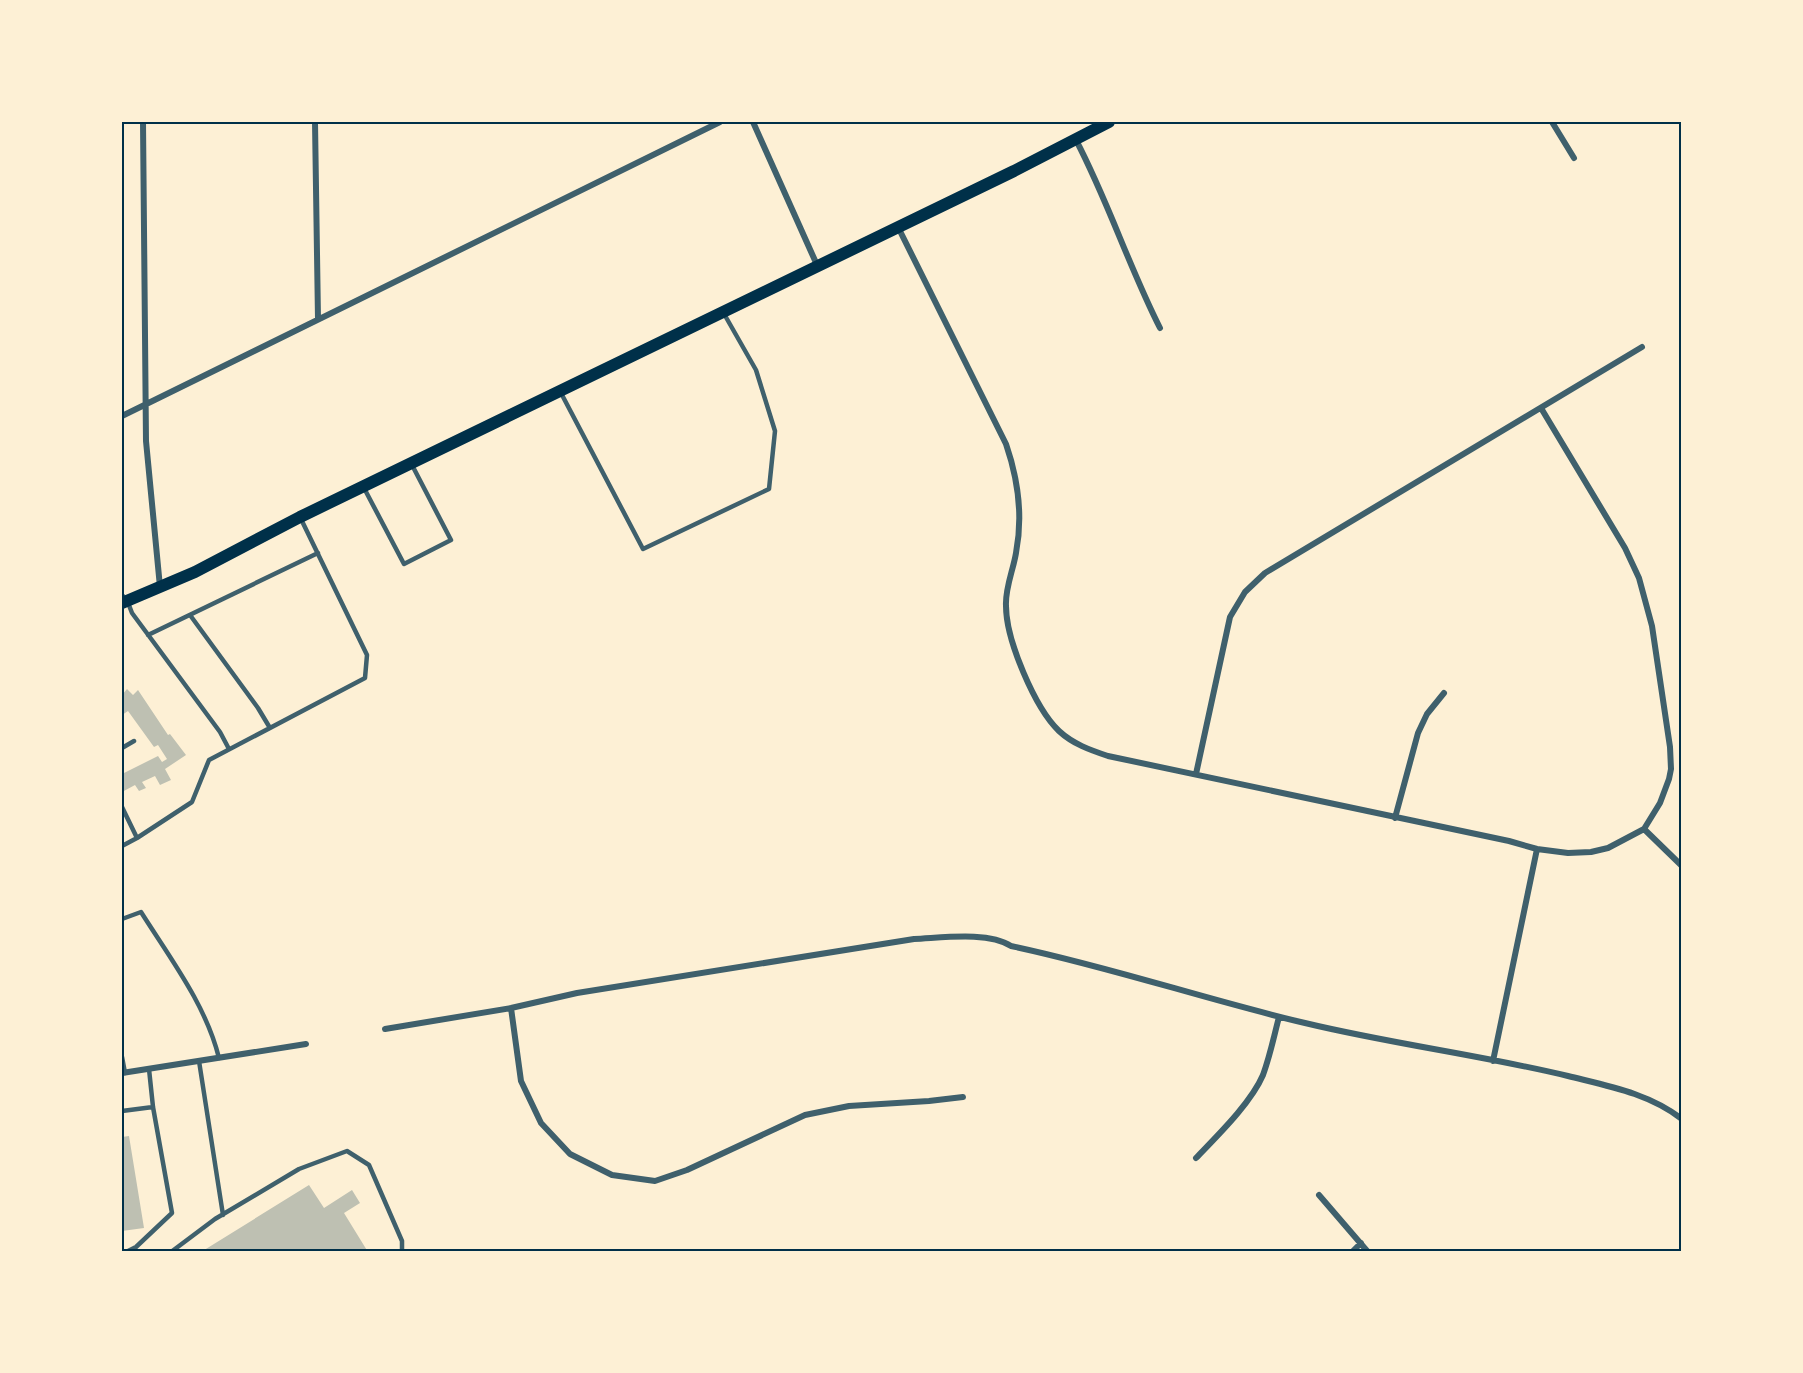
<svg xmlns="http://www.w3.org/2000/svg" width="1803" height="1373" font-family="Montserrat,sans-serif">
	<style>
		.building { fill: #bec0b2 }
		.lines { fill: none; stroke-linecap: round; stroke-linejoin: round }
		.service { stroke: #3f606c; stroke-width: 4.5 }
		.minor { stroke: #3f606c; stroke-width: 6 }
		.secondary { stroke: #003049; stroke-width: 12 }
		.neatline { fill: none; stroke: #003049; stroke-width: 2 }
	</style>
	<rect width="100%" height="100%" fill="#fdf0d5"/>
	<path class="building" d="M127,689L133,695L138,690L168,735L170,734L186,755L165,769L171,780L160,785L155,776L142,782L146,788L139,791L135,785L122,792V774L158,756L162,762L167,759L158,745L154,747L128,711L122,715V695Z
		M129,1136L144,1228L122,1231V1137Z
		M309,1185L324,1208L352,1190L360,1203L344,1213L368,1252H201Z"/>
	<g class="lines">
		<path class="service" d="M561,393L643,549L769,489L775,431L756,370L723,312
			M364,488L404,564L451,540L412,465
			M122,595L127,600L132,613L220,732L229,749
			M190,615L258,708L270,728
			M148,635L318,553
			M122,748L134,741
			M122,807L137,838
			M122,846L137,838L192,802L209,760L365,678L367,655L301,519
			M122,919L141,912C170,958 206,1005 219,1058
			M122,1057L125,1073
			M199,1061L223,1215
			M122,1111L153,1107
			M126,1252L136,1247L172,1213L153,1107L149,1069
			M171,1252L215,1219L299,1169L347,1151L369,1165L402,1241V1252"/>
		<path class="minor" d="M143,122L146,441L160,587
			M315,122L318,319
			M753,122L817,265
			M1552,122L1574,158
			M1076,140C1108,201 1129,267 1160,328
			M898,227L1006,444C1018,479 1023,517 1016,553C1013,571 1005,588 1006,606C1006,640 1035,708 1059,731C1073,744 1090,750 1108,756L1509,841L1537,849L1568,853L1591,852L1608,848L1644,829L1660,803L1669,779L1671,769L1670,747L1652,626L1639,578L1625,548L1541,408
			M122,416L720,122
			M1196,774L1230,617L1245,592L1265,573L1642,347
			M1395,818L1418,733L1427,714L1444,693
			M1644,829L1682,866
			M511,1008L521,1081L541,1123L570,1154L612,1175L655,1181L687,1170L805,1115L849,1106L929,1101L963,1097
			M385,1029L511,1008L577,993L914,939C941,938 988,931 1011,946C1111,967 1207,1000 1305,1023C1392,1044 1481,1055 1568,1076C1608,1086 1648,1093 1682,1119
			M1493,1061L1537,849
			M122,1073L306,1044
			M1196,1158C1217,1136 1251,1103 1263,1075C1270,1056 1274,1036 1279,1017
			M1319,1195L1368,1252
			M1352,1252L1361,1243"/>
		<path class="secondary" d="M122,603L195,572L300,517L1014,171L1109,122"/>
	</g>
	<rect width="1803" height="1373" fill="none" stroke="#fdf0d5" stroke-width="246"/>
	<rect x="123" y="123" width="1557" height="1127" class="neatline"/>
</svg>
